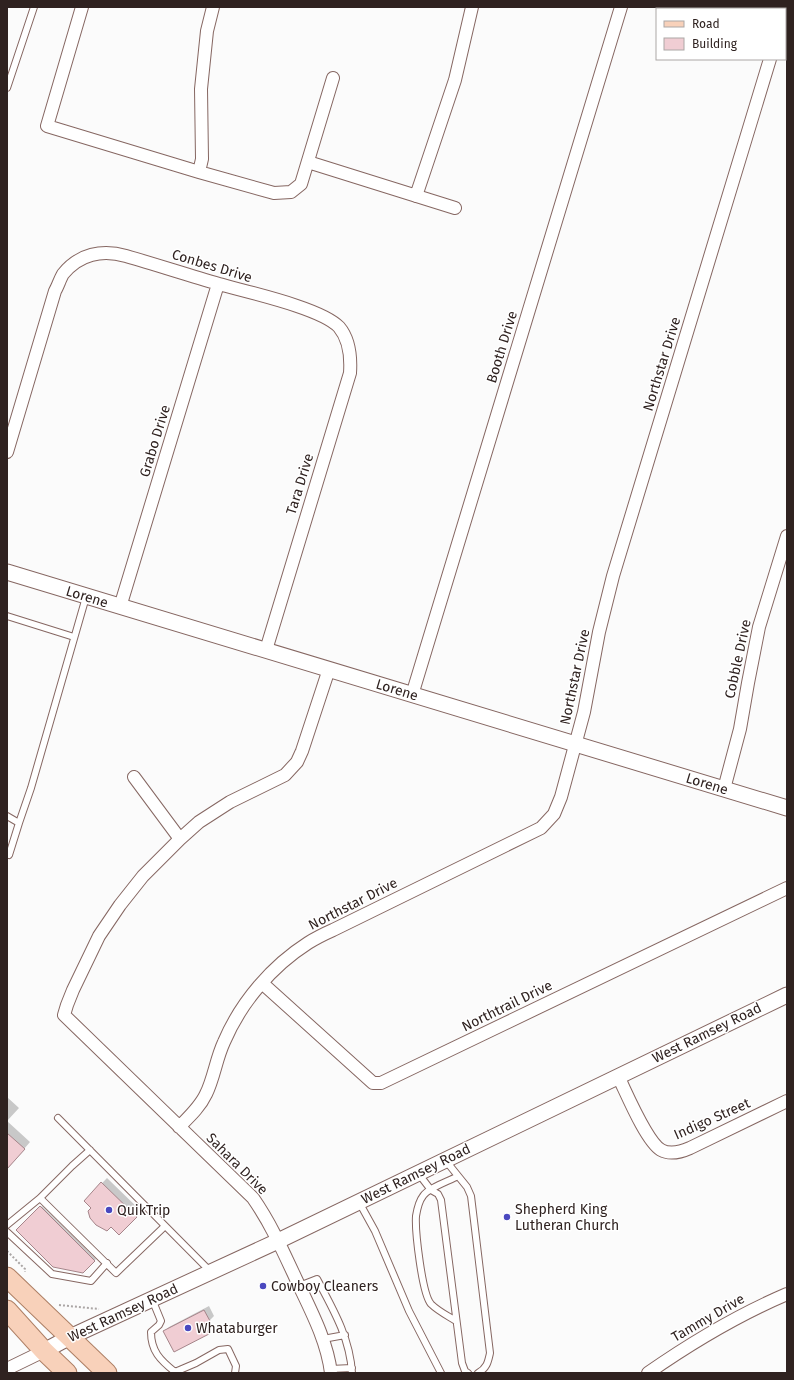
<svg xmlns="http://www.w3.org/2000/svg" width="794" height="1380" font-family="'Fira Sans',sans-serif">
	<style>
		.shadow { fill: #0003 }
		.building { fill: #f0cdd3; stroke: #a5858a }
		.lines { fill: none; stroke-linecap: round; stroke-linejoin: round }
		.service-casing { stroke: #866762; stroke-width: 8 }
		.minor-casing { stroke: #866762; stroke-width: 14 }
		.tertiary-casing { stroke: #866762; stroke-width: 17 }
		.primary-casing { stroke: #ae8066; stroke-width: 21 }
		.path { stroke: #aba6a5; stroke-width: 2; stroke-dasharray: 2 2; stroke-linecap: butt }
		.service { stroke: #fff; stroke-width: 6 }
		.minor { stroke: #fff; stroke-width: 12 }
		.tertiary { stroke: #fff; stroke-width: 15 }
		.primary { stroke: #f8d1ba; stroke-width: 19 }
		.poi-dot { fill: #4a48bf; stroke: #fff; stroke-width: 1.5 }
		.labels { text-anchor: middle; dominant-baseline: central; stroke-width: 3; stroke-linejoin: round; paint-order: stroke }
		.street-label { font-size: 14px; fill: #2f2220; stroke: #fff }
		.poi-label { font-size: 14px; fill: #2f2220; stroke: #fff; text-anchor: start }
	</style>
	<rect width="100%" height="100%" fill="#fbfbfb"/>
	<path class="shadow" d="M7,1097L19,1108L7,1121L30,1142L7,1169Z
		M107,1178L141,1211L119,1233L85,1201Z
		M42,1206L96,1259L83,1272L17,1230Z
		M209,1306L214,1316L209,1321L213,1329L208,1333L164,1332L169,1327Z"/>
	<path class="building" d="M7,1133L25,1149L7,1169Z
		M101,1182L137,1217L119,1235L111,1227L107,1231L96,1225L90,1218L88,1211L91,1208L84,1201Z
		M40,1206L95,1261L83,1273L53,1267L16,1230Z
		M204,1310L210,1321L204,1324L209,1334L174,1352L163,1331Z"/>
	<g class="lines">
		<g class="service-casing">
			<path id="service" d="M7,88L34,7
				M7,616L74,637
				M7,816L19,823L31,788L86,597
				M7,854L9,855L19,823
				M58,1118L211,1272
				M446,1161L467,1187L471,1196L490,1353C488,1362 487,1368 478,1373
				M418,1173L431,1190L438,1194L441,1200L462,1363L465,1371L468,1373
				M40,1198L116,1273L165,1226
				M359,1202L375,1231L409,1311L441,1373
				M7,1225L40,1198L72,1166L90,1150
				M7,1232L52,1274L91,1281L107,1263
				M299,1286L317,1279C333,1309 350,1338 352,1373
				M152,1299L161,1321L159,1325L151,1332C151,1351 160,1360 175,1372L196,1363L219,1350L228,1349L236,1366L235,1373
				M456,1321C448,1316 438,1311 431,1304C422,1294 415,1231 416,1216C417,1210 419,1201 423,1196C428,1188 449,1181 458,1176
				M323,1339L345,1335
				M330,1369L352,1368"/>
		</g>
		<g class="minor-casing">
			<path id="minor" d="M82,7L47,126L199,172L274,193L291,192L301,184L333,78
				M785,45H787
				M308,162L455,208
				M199,172L202,159L201,89L207,31L213,7
				M416,196L455,80L472,7
				M7,452L55,291C58,286 60,279 63,274C79,254 102,249 126,256C157,265 188,275 219,284C247,292 321,308 339,327C350,340 351,358 350,373L266,650
				M120,607L218,284
				M329,669L302,751L297,762L285,775L230,802L199,822L180,839L143,876L120,905L99,936L73,990L67,1005L64,1015L253,1198C271,1224 283,1251 296,1279C310,1309 327,1340 331,1373
				M412,695L621,7
				M134,777L180,839
				M724,789L740,729L748,683L759,627L787,536
				M262,983L373,1083H381L787,888
				M618,1076C626,1092 646,1141 661,1150C670,1155 681,1152 690,1148L787,1101
				M179,1127C189,1117 200,1107 206,1094C214,1078 216,1059 224,1042C241,1002 272,966 308,943C316,938 324,934 333,930L541,828L554,814L561,797L584,712L599,632L613,576L770,59
				M7,1369L44,1351
				M648,1373C691,1343 738,1315 787,1294"/>
		</g>
		<g class="tertiary-casing">
			<path id="tertiary" d="M7,572L787,808
				M44,1351L70,1337L278,1241L787,995"/>
		</g>
		<g class="primary-casing">
			<path id="primary" d="M7,1277L107,1373
				M7,1310L44,1351L67,1373"/>
		</g>
		<path class="path" d="M7,1251L25,1269V1272
			M59,1305L99,1309"/>
		<use href="#service" class="service"/>
		<use href="#minor" class="minor"/>
		<use href="#tertiary" class="tertiary"/>
		<use href="#primary" class="primary"/>
	</g>
	<g class="poi-dot">
		<circle cx="109" cy="1210" r="4"/>
		<circle cx="507" cy="1217" r="4"/>
		<circle cx="263" cy="1286" r="4"/>
		<circle cx="188" cy="1328" r="4"/>
	</g>
	<g class="labels">
		<g class="street-label">
			<text transform="translate(212 266) rotate(17)">Conbes Drive</text>
			<text transform="translate(502 347) rotate(-73)">Booth Drive</text>
			<text transform="translate(662 364) rotate(-73)">Northstar Drive</text>
			<text transform="translate(155 441) rotate(-73)">Grabo Drive</text>
			<text transform="translate(300 484) rotate(-73)">Tara Drive</text>
			<text transform="translate(87 597) rotate(17)">Lorene</text>
			<text transform="translate(738 659) rotate(-78)">Cobble Drive</text>
			<text transform="translate(575 677) rotate(-78)">Northstar Drive</text>
			<text transform="translate(397 690) rotate(17)">Lorene</text>
			<text transform="translate(707 784) rotate(17)">Lorene</text>
			<text transform="translate(353 904) rotate(-27)">Northstar Drive</text>
			<text transform="translate(507 1006) rotate(-26)">Northtrail Drive</text>
			<text transform="translate(707 1033) rotate(-26)">West Ramsey Road</text>
			<text transform="translate(712 1119) rotate(-24)">Indigo Street</text>
			<text transform="translate(237 1164) rotate(45)">Sahara Drive</text>
			<text transform="translate(416 1174) rotate(-26)">West Ramsey Road</text>
			<text transform="translate(123 1313) rotate(-25)">West Ramsey Road</text>
			<text transform="translate(708 1318) rotate(-30)">Tammy Drive</text>
		</g>
		<g class="poi-label">
			<text x="515" y="1209">Shepherd King<tspan x="515" dy="16">Lutheran Church</tspan></text>
			<text x="117" y="1210">QuikTrip</text>
			<text x="271" y="1286">Cowboy Cleaners</text>
			<text x="196" y="1328">Whataburger</text>
		</g>
	</g>
	<rect width="794" height="1380" fill="none" stroke="#2f2220" stroke-width="16"/>
	<rect x="656" y="8" width="130" height="52" fill="#ffffff" stroke="#aca7a6"/>
	<rect x="664" y="21" width="20" height="6" fill="#f8d1ba" stroke="#aca7a6"/>
	<text x="692" y="28" font-size="12" fill="#2f2220">Road</text>
	<rect x="664" y="38" width="20" height="12" fill="#f0cdd3" stroke="#aca7a6"/>
	<text x="692" y="48" font-size="12" fill="#2f2220">Building</text>
</svg>
